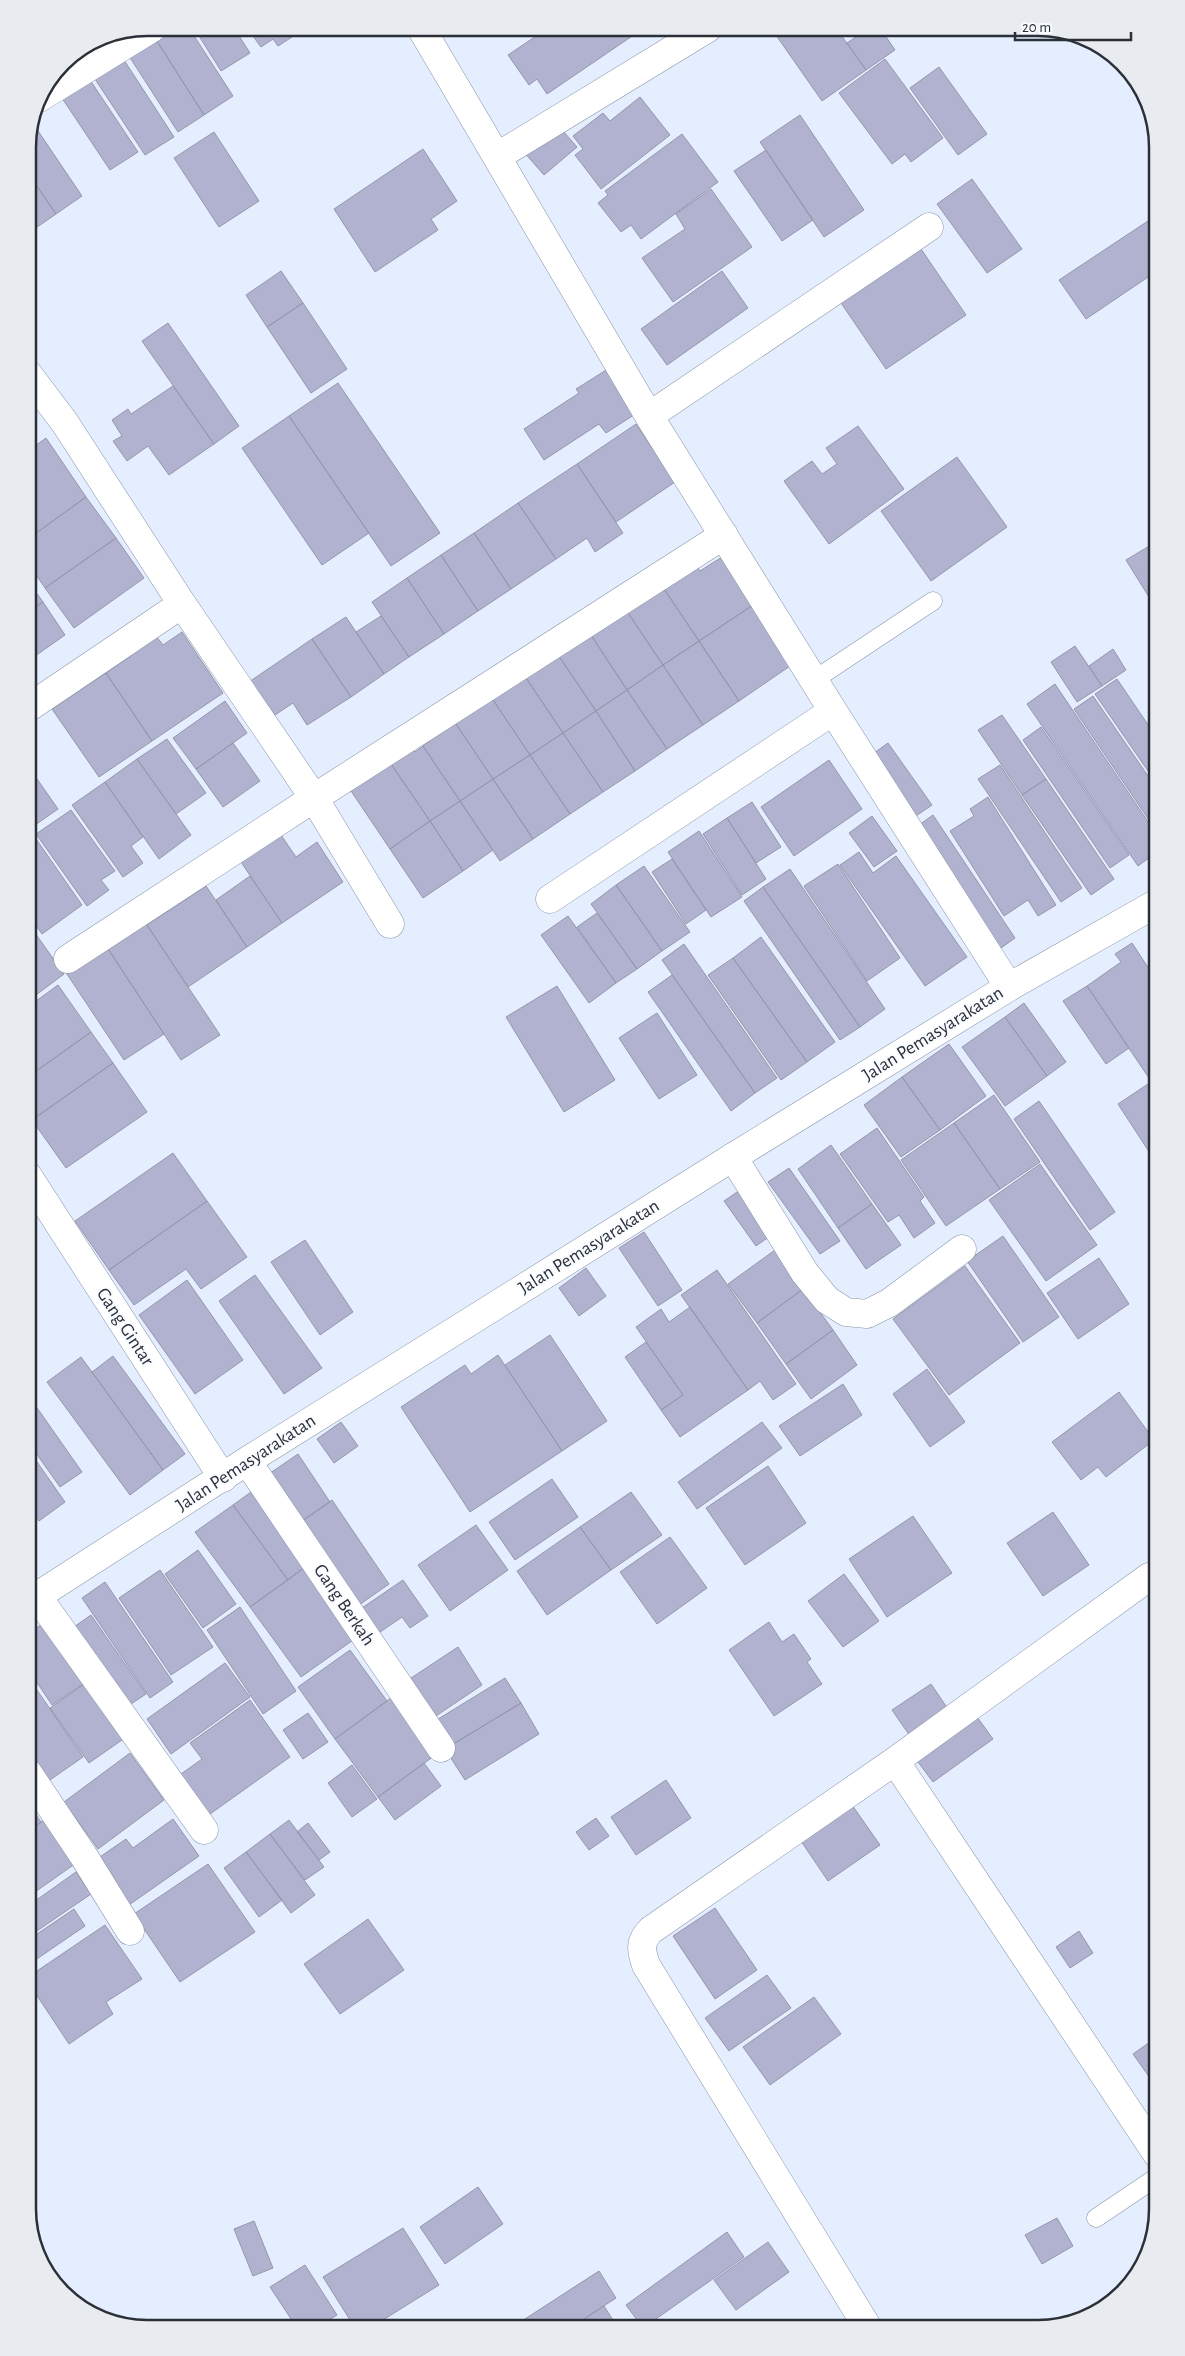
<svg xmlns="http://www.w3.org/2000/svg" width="1185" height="2356" font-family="'Alegreya Sans',sans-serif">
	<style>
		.building { fill: #b1b2d0; stroke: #9596ab }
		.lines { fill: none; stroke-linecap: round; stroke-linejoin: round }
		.lane-casing { stroke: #8995a8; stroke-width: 19 }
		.street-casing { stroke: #8995a8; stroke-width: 29 }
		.secondary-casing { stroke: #8995a8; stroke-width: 29 }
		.lane { stroke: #fff; stroke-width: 18 }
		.street { stroke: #fff; stroke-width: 28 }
		.secondary { stroke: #fff; stroke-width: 28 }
		.labels { text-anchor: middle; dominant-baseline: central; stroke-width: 4; stroke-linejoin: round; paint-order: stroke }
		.street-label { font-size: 19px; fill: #2b3038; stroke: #f8fbff }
		.rim { fill: none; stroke: #2b3038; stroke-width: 2.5 }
	</style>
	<rect width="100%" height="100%" fill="#e4eefe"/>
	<path class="building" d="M166,28H189L233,96L204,115L153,35Z
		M194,28H234L250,53L221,71Z
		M247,28H306L278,46L273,39L261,47Z
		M548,28H644L547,94L537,79L529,85L508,55Z
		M771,28H836L866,70L822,101Z
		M869,28H880L895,50L866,70L847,43Z
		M153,35L204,115L178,132L127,53Z
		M122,57L174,137L145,155L93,76Z
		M885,59L943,138L911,162L905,154L892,164L839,93Z
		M939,67L987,134L958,155L910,88Z
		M90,80L138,152L110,170L62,98Z
		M640,97L670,135L601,189L575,155L583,149L573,136L603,113L610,121Z
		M800,115L864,210L824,237L760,142Z
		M32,122L82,196L56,214L28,173V140Z
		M556,123L577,147L544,175L523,151Z
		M214,132L259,201L219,227L174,158Z
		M682,134L718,182L641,239L631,225L621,232L598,203L608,195L605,191Z
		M423,149L457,201L431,219L438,230L375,272L334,209Z
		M766,150L813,220L782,241L734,171Z
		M28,173L56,214L30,232L28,229Z
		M972,179L1022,249L987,273L937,204Z
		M711,189L752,247L673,302L642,258L685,229L676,214Z
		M1157,215V271L1086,319L1059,280Z
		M919,246L966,315L886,369L839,300Z
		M281,271L303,303L267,327L246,295Z
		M722,271L748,308L667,365L641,329Z
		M303,303L347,369L311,393L267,327Z
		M168,323L239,426L214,444L142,341Z
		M611,367L640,411L606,433L599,424L544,460L524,429L579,393L576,389Z
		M338,383L440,533L391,566L289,416Z
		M173,386L214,444L169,475L148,446L127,461L113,441L122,436L112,420L128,409L131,414Z
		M289,416L369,533L322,565L242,448Z
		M636,424L675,482L616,522L577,464Z
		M858,426L904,489L829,544L784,481L812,461L822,474L837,464L826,448Z
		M46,438L86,497L28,539V451Z
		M957,457L1007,527L931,581L881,511Z
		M577,464L623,533L595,552L587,538L556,559L518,503Z
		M86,497L116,538L45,588L28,563V539Z
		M518,503L556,559L511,589L474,533Z
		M474,533L511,589L478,611L441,555Z
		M116,538L144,578L74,628L45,588Z
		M1156,542L1157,545V610L1126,560Z
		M441,555L478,611L444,634L407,578Z
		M722,557L753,605L699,641L658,580L692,558L700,571Z
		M407,578L444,634L409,657L372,602Z
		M658,580L699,641L663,665L622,604Z
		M28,581L43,602L28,612Z
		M43,602L65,635L28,661V612Z
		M622,604L663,665L627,690L587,629Z
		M753,605L793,664L739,701L699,641Z
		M381,616L409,657L384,674L356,632Z
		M346,617L384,674L351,697L312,639Z
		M587,629L627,690L596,711L554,649Z
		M153,632L163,645L182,632L223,693L152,741L106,673L132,655L128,649Z
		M312,639L351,697L307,725L293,703L272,717L249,682Z
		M699,641L739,701L703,725L663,665Z
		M1075,646L1102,686L1077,702L1051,662Z
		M554,649L596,711L563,733L522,672Z
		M1113,649L1126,670L1102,686L1089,666Z
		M663,665L703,725L667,749L627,690Z
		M522,672L563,733L530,755L489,694Z
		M106,673L152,741L99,777L52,709Z
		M1117,679L1157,738V784L1095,694Z
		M1055,684L1157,835V852L1138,866L1027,704Z
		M627,690L667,749L635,771L596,711Z
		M489,694L530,755L493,779L452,718Z
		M1093,696L1157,789V832L1074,709Z
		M225,701L247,733L196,769L173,738Z
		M596,711L635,771L603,792L563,733Z
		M1002,715L1046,779L1022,795L978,730Z
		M452,718L493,779L460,801L423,746L430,741L426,736Z
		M1041,727L1129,855L1110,868L1023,740Z
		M563,733L603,792L570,814L530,755Z
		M167,739L206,793L176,814L137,759Z
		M233,743L260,781L223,807L196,769Z
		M888,743L932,805L910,820L867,758Z
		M409,744L415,752L423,746L460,801L430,821L387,758Z
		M530,755L570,814L533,839L493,779Z
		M387,758L430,821L390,849L347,785Z
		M137,759L191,835L159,859L105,782Z
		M829,760L862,809L794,856L761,807Z
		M1000,765L1082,888L1061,902L978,779Z
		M28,766L58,809L28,830Z
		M493,779L533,839L500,861L460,801Z
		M1046,779L1114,879L1091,895L1022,795Z
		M105,782L143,837L131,846L143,863L123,877L72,805Z
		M988,797L1056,905L1038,916L1028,900L1004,916L950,831L974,816L970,809Z
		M460,801L493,850L463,871L430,821Z
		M752,802L781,847L756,863L727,818Z
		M71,810L115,871L101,880L109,890L87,906L36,834Z
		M933,815L1015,938L994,953L912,830Z
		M872,816L897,851L874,867L849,833Z
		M727,818L766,879L742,895L703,834Z
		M430,821L463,871L423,898L390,849Z
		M699,831L742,897L711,917L668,852Z
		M281,835L296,857L317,842L343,882L282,923L241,862Z
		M34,836L82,905L42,934L28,914V840Z
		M859,852L873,873L896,856L967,957L925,986L840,865Z
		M672,859L706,910L686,924L652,872Z
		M838,864L900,958L867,981L804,886Z
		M644,866L690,932L662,951L616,885Z
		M790,869L885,1009L860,1027L763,887Z
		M250,876L282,923L247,947L216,900Z
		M616,885L662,951L637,969L591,904Z
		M206,886L247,947L188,987L147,925Z
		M763,887L860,1027L840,1040L744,901Z
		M597,913L637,969L616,983L577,927Z
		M568,916L616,983L589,1003L541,935Z
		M143,919L220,1035L181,1060L105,944Z
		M28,923L64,974L28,1001Z
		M761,937L835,1042L807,1062L733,958Z
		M1132,943L1157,981V1090L1087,986L1121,962L1115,954Z
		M684,944L777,1078L755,1093L662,960Z
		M106,946L164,1034L124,1060L63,968Z
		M733,958L807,1062L781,1080L708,975Z
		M672,975L755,1093L731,1111L648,992Z
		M58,985L91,1032L28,1077V1007Z
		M557,986L615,1080L564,1112L506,1017Z
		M1087,986L1129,1048L1106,1064L1063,1001Z
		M1024,1003L1066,1062L1047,1076L1005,1017Z
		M657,1013L697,1075L659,1099L619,1038Z
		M1005,1017L1047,1076L1005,1106L962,1047Z
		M91,1032L113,1063L32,1120L28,1113V1077Z
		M949,1044L986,1096L940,1130L902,1077Z
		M113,1063L147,1112L66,1168L32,1120Z
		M902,1077L940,1130L901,1157L864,1105Z
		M1151,1082L1157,1091V1164L1118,1104Z
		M994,1095L1040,1162L1000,1189L954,1123Z
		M1039,1101L1115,1212L1090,1230L1014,1119Z
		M954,1123L1000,1189L946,1226L901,1160Z
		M877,1128L924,1197L920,1201L935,1223L914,1238L899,1215L888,1222L840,1154Z
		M831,1145L872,1204L838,1228L798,1169Z
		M173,1153L207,1201L109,1270L75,1221Z
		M1040,1164L1097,1245L1046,1281L989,1200Z
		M789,1168L840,1241L820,1254L768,1182Z
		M740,1190L773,1234L756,1246L724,1201Z
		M207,1201L247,1257L201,1289L186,1269L134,1305L109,1270Z
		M872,1204L901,1245L866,1269L838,1228Z
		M644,1232L682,1290L658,1306L619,1248Z
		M1003,1236L1059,1317L1023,1342L967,1261Z
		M305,1240L353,1312L320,1335L271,1262Z
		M775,1250L803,1289L757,1323L728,1284Z
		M1099,1258L1129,1304L1078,1339L1047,1293Z
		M965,1266L1020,1343L949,1395L893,1319Z
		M586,1268L606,1296L579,1316L559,1288Z
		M717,1270L796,1384L773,1400L760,1381L748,1390L681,1295Z
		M255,1275L322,1368L284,1394L219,1301Z
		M187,1280L243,1360L195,1394L139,1315Z
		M803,1289L833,1330L786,1364L757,1323Z
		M690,1307L748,1390L680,1437L661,1410L683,1395L636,1327L661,1309L669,1322Z
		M833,1330L857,1365L811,1399L786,1364Z
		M550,1335L607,1421L562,1451L505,1365Z
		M646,1342L683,1395L661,1410L625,1357Z
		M498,1355L562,1451L470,1512L401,1407L465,1365L471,1374Z
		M113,1356L185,1454L163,1470L92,1372Z
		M81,1357L163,1470L130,1495L47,1382Z
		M927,1369L965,1422L930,1447L893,1394Z
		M843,1384L862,1415L800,1456L779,1426Z
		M1119,1392L1154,1440L1106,1477L1098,1467L1081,1480L1052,1442Z
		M28,1395L82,1472L60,1487L28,1442Z
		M341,1422L358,1446L334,1463L317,1439Z
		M762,1422L782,1448L697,1509L678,1482Z
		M28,1449L65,1502L39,1521L28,1504Z
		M298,1454L330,1502L292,1528L260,1480Z
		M768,1466L806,1523L745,1565L706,1508Z
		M552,1479L578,1517L515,1560L489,1522Z
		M251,1492L305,1567L288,1580L233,1505Z
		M631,1492L662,1535L611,1570L580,1527Z
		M332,1500L389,1584L349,1612L292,1528Z
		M233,1505L288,1580L250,1607L195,1532Z
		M1053,1512L1089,1565L1043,1596L1007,1543Z
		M913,1516L952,1573L887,1617L849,1559Z
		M476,1525L508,1570L450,1611L418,1565Z
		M580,1527L611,1570L547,1615L517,1571Z
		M670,1537L707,1588L657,1624L620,1572Z
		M198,1550L236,1604L203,1628L165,1574Z
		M305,1567L356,1638L301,1677L250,1607Z
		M160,1570L213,1647L171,1675L119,1598Z
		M844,1574L879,1621L843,1647L808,1601Z
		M403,1580L428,1616L410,1628L402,1617L370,1639L353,1614Z
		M105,1582L173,1682L150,1698L82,1598Z
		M240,1607L296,1691L263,1714L207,1630Z
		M91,1615L146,1694L125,1708L71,1629Z
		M45,1622L86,1682L52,1705L28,1669V1634Z
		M769,1622L782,1642L794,1634L811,1659L807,1662L822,1684L774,1716L729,1650Z
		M458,1647L482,1685L427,1722L402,1684Z
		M350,1650L387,1701L335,1739L298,1687Z
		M225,1663L250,1697L171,1754L147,1719Z
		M28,1677L83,1757L47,1782L28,1754Z
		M93,1678L132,1733L89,1763L50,1708Z
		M505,1678L521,1703L445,1749L430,1724Z
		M931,1684L948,1709L910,1736L892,1710Z
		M391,1698L434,1756L378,1797L335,1739Z
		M250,1700L290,1757L203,1819L174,1779L202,1759L190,1743Z
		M521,1703L539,1734L465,1780L445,1749Z
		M972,1710L993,1739L933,1782L912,1754Z
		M308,1713L328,1742L303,1759L283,1730Z
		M130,1753L164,1800L98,1849L64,1802Z
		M424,1763L441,1786L395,1820L378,1797Z
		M352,1765L377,1799L352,1817L328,1783Z
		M666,1780L691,1818L636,1855L611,1817Z
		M28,1803L41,1822L28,1832Z
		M852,1805L880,1845L828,1881L801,1841Z
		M48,1817L79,1861L28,1897V1832Z
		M596,1818L609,1836L589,1850L576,1832Z
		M173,1819L199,1856L126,1907L94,1861L126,1839L133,1848Z
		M289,1820L324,1867L305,1880L270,1834Z
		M308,1823L330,1852L319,1860L297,1832Z
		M270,1834L315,1895L291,1913L246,1852Z
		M246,1852L282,1900L259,1917L224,1868Z
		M208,1864L255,1932L180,1982L134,1914Z
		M76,1872L91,1894L28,1937V1906Z
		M715,1908L757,1970L715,1999L673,1936Z
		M74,1909L85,1926L28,1965V1940Z
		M368,1919L404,1970L340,2014L304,1964Z
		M105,1925L142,1979L106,2002L113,2014L69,2044L28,1982V1977Z
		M1079,1931L1093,1953L1070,1968L1056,1947Z
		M767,1975L791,2008L729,2051L705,2018Z
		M814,1997L841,2034L770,2085L743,2047Z
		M1157,2037V2088L1133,2054Z
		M478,2187L503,2224L445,2264L420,2227Z
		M1057,2218L1073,2246L1042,2264L1025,2235Z
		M254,2221L273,2268L253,2276L234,2229Z
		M403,2228L439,2285L370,2328H355L323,2277Z
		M727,2232L744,2257L643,2328L626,2305Z
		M768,2242L789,2272L736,2310L714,2280Z
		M305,2265L337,2315L315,2328H297L270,2287Z
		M599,2271L616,2298L570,2328H511Z
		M604,2306L618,2328H570Z"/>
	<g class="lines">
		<g class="lane-casing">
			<path id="lane" d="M814,680L933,601
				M1096,2218L1157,2177"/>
		</g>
		<g class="street-casing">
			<path id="street" d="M421,28L649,416L833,711L1009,987
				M39,98L152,28
				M498,156L708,28
				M28,374L65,423L182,604L314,798L724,535
				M649,416L929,227
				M28,708L182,604
				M550,899L833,711
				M68,959L314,798L390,924
				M733,1157L805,1273L827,1300L846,1312L867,1314L889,1303L962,1249
				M28,1176L223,1478
				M247,1461L441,1748
				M37,1596L204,1830
				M895,1761L1157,2154
				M28,1773L83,1855L130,1931
				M868,2328L646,1965C641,1950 639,1942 651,1930L895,1761L1149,1577L1157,1574"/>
		</g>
		<g class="secondary-casing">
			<path id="secondary" d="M28,1602L247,1461L733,1157L1009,987L1157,903"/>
		</g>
		<use href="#lane" class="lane"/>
		<use href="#street" class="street"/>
		<use href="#secondary" class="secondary"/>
	</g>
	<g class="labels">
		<g class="street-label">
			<text transform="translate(933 1034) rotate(-32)">Jalan Pemasyarakatan</text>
			<text transform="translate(589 1247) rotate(-32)">Jalan Pemasyarakatan</text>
			<text transform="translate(125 1327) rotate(57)">Gang Gintar</text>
			<text transform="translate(246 1463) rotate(-33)">Jalan Pemasyarakatan</text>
			<text transform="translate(344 1605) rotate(56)">Gang Berkah</text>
		</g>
	</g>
	<path d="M0 0H1185V2356H0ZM147 36H1038A111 111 0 0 1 1149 147V2209A111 111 0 0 1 1038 2320H147A111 111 0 0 1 36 2209V147A111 111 0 0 1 147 36Z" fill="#e8ebef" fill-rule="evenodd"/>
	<path class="rim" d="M147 36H1038A111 111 0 0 1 1149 147V2209A111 111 0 0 1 1038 2320H147A111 111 0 0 1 36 2209V147A111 111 0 0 1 147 36Z"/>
	<path d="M1015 32v8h116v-8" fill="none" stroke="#2b3038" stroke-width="2.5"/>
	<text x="1022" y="32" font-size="15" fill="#2b3038" stroke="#f8fbff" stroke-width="4" paint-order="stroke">20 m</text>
</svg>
